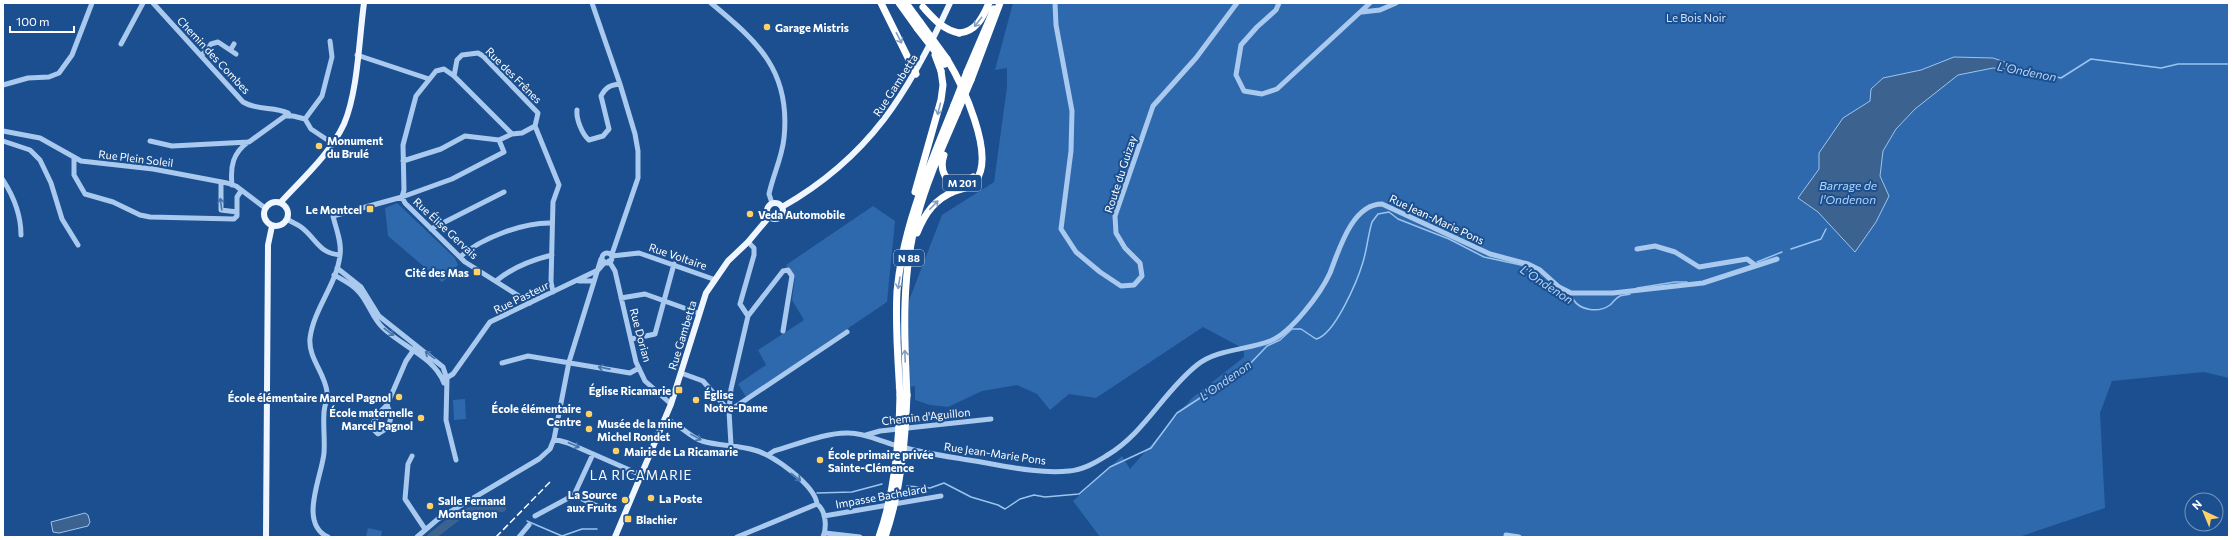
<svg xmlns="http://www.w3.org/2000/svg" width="2232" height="540" font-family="Commissioner,sans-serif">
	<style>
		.green { fill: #2e69ad }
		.water { fill: #3c6290; stroke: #9cc4f0 }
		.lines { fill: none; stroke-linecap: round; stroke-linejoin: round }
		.stream { stroke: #9cc4f0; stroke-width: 1.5 }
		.river { stroke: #3c6290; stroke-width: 8 }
		.minor { stroke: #a9c9ee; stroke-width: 5 }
		.major { stroke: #f0f6ff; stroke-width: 6 }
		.highway { stroke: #fff; stroke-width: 7 }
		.rail { stroke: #fff; stroke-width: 1.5; stroke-dasharray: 7 3; stroke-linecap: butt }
		.highway-bridge { stroke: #fff; stroke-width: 7 }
		.oneway { stroke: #829ec1 }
		.oneway2 { stroke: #4674ac }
		.poi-dot { fill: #ffd166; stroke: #1b4f8f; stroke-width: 1.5 }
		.labels { text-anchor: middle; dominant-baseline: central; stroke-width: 4; stroke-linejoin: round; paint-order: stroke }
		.shield { fill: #1b4f8f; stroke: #bbcadd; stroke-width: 1 }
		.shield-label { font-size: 10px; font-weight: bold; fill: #fff }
		.park-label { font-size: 11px; fill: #cfe3fa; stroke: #1b4f8f }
		.poi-label { font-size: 11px; font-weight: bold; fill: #fff; stroke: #1b4f8f; text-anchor: start }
		.street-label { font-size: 11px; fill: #fff; stroke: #1b4f8f }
		.water-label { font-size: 12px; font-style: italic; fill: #b5d3f5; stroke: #1b4f8f }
		.quarter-label { font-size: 13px; letter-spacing: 1px; fill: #fff; stroke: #1b4f8f }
	</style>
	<rect width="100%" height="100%" fill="#1b4f8f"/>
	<path class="green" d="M1013,3H2229V378L2204,372L2112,381L2100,413L2105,508L2019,537H1100L1073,501L1122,456L1130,469L1192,398L1244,357V349L1203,327L1096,398L1069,394L1050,410L1037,394L1017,385L982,391L948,407L930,405L915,400V386L895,389L904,340L893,342L942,215L994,182L1007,87V68L995,70Z
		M397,203L455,258L458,265L446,279L442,282L388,236L385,208Z
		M873,206L895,221L887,302L746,397L738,384L766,365L758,350L804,320L792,300L795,276L786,265Z
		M465,399L466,419L454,420L453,400Z
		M368,528L382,531L381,537H366Z"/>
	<path class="water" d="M1954,57L1993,58L2031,71L1993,68L1958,75L1915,109L1896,129L1883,151L1880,176L1889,196L1876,222L1855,252L1818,212L1798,198L1819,169V153L1843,118L1870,101L1871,89L1883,78L1921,70Z
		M85,513L88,515L90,522L88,526L59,533L53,532L51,522Z"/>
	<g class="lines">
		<path class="stream" d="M2030,71L2061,78L2091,59L2161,68L2178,64H2229
			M1791,249L1821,239L1826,229
			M1757,262L1782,252
			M1637,288L1675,282H1687
			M907,486L930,488L944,483L971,497L998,505L1005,509L1020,499L1034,495L1045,497L1079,494L1110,467L1151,448L1177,413L1246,368L1267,346L1280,340L1292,329H1301L1316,339C1335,335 1358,279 1363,262C1367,249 1368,235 1372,222L1378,214L1389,212L1398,219L1449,239L1484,257L1521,265L1567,297L1573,299C1580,311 1599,313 1610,305C1613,302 1616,298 1620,296C1622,295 1627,295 1630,294
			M817,493L852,492L882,484
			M527,521L562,536L582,529H597"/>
		<path class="river" d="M431,537L462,513L486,506L502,508"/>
		<path class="minor" d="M153,3L243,102C258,111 274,106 288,113L290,116
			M592,3L620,84L635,134L638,151V178L612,254
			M711,3C758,42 791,71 784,138C782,158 773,175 769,194L772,203
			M1055,3L1056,25L1072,111L1071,151L1061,229L1076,252L1100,272L1121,286L1134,285L1142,276L1140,263L1125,248L1116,233L1115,216L1153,106L1196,58L1237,3
			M1279,3L1276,10L1257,27L1241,45L1236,75L1244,91L1262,94L1277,89L1370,3
			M1362,12L1380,10L1396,3
			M121,44L143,3
			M231,49L234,44
			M202,55L211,44L218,42L236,54
			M357,55L429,79
			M454,76L457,60L462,55L478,53L483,56L538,113L535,126
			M3,85L28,78L49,77L59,73L72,55L92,3
			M577,110C576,119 582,134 589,140L603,136L609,129L601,96C606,87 610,85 620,84
			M305,119L322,96L332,57L330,41
			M535,126L559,185L553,202L551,282L553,292
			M3,131L40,138L81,161L153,169L227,183L236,186L265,208
			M3,141L30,150L40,160L51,183L62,219L78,245
			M150,141L172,146L249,142L285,116H293L305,119L311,129L332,143
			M74,158V175L85,194L113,202L140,215L150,217L234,219L237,216V197L241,191
			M403,161L441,149L465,136L499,140L512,134
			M3,180C14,197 21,215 21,235
			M221,182V210L237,212
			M232,185C230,166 233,153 248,142
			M287,219C291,222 297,224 301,227C316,238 318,253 340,255
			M431,229L504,192
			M1637,249L1655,246L1675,252L1699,267L1747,259L1755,265
			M602 258a5 5 0 1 1 10 0a5 5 0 1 1-10 0Z
			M612,256L639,253L713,279
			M460,257C481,238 524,222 552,223
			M609,261L615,271L636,362L645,381L671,404
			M337,268L361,287L379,316L443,367L447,379L446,420L456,460
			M334,275C343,280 352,284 359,292C369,303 372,318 383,328C403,347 434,357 444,383
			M496,281C513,267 531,260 552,255
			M579,281H594
			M621,298L645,294L698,313
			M530,303L465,262L405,203L402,197L404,190L403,145L416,96L436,71L444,69L454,76L512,134L522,133L535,126
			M748,316L783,271L788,270L792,276L783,331
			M632,339L655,334L674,264
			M502,363L528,356L630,373L639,368
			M681,373L703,381L729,411L731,445
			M443,380L453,374L490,322L598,270L605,262
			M387,405L391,415L389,427L378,434L373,429V423L379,413L387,405L406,361L415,348
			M729,411L731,389L748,316L740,304L754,255V248L748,242
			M729,411L847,332
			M665,419C679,423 688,436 702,441C718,446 737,445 754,450C772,454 815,485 817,504
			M866,435L880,431L991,419
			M554,439L568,443L641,475
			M768,455L774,451C796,445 826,432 849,433C864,433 880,441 895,445C923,454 953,457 981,462C1010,467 1040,474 1069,471C1083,470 1095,463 1106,456C1145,433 1163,392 1197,365C1217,349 1247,350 1270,341C1291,333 1321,293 1330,273C1339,250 1352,204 1382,204L1490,254L1528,264L1540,270L1559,287L1571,293H1613L1703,283L1777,259
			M412,456L408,464L405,499L425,529
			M574,495L599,507
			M817,504C826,510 827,528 823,537
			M535,516L574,495L593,454
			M824,516L941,496
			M825,533L860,537
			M1506,535L1519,537
			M328,537C298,523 322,476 324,453C325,440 323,426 324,413C324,406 328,399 327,392C325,373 308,358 310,338C314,308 337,284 340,255C342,242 336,229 333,216L402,197L452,179L504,152L499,140
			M417,537L438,519L539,459L550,449L554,439L569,362L601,259
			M519,537L529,525
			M737,537L817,504"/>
		<path class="major" d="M264 214a12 12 0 1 1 24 0a12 12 0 1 1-24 0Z
			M281,202C303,178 330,154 344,124C358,91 359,39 364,3
			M767 211a8 8 0 1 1 16 0a8 8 0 1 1-16 0Z
			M782,207C870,157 909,92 950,3
			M266,537L268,245L272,226
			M615,537L671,404L706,293L728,261L748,242L769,217"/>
		<path class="highway" d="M881,3L916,74
			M899,3L917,28
			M906,3L920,22
			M959,33C976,32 983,17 989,3
			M967,72L994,9
			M971,80L1000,3
			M944,155C939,170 945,185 963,183L973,177
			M915,192L941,100L943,85L941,71
			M917,233C925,213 935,199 955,191C963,189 971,187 976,180C996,155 961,82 947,59
			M900,395C898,361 895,326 897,291C903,226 930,165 954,105
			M907,395C904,335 901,273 918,214C927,180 943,146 957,113"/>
		<path class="rail" d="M496,537L552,480"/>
		<path class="highway-bridge" d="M923,7C934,19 943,30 959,33
			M920,22L947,59
			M917,28L945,64
			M935,55L941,71
			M954,105L967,72
			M957,113L971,80
			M879,537C895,491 899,444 900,395
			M885,537C901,490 905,444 907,395"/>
	</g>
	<defs><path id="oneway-shaft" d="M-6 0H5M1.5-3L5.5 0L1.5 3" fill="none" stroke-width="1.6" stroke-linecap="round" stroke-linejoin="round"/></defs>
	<g class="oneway">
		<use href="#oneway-shaft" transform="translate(978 22) rotate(128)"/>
		<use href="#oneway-shaft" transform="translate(899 38) rotate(63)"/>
		<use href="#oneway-shaft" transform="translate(939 109) rotate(104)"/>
		<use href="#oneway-shaft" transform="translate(934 205) rotate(-46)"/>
		<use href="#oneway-shaft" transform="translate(899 283) rotate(99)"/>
		<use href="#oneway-shaft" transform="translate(905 356) rotate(-92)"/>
	</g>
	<g class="oneway2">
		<use href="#oneway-shaft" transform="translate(221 204) rotate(-98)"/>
		<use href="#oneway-shaft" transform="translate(389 332) rotate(37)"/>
		<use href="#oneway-shaft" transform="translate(430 355) rotate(-144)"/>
		<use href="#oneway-shaft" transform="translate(604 368) rotate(-169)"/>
		<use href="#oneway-shaft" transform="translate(696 437) rotate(29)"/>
		<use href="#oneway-shaft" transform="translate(574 445) rotate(23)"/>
		<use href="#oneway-shaft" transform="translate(796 477) rotate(38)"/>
	</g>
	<g class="poi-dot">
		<circle cx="767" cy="27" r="4"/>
		<circle cx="319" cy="146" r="4"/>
		<rect x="366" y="205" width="8" height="8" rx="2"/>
		<circle cx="750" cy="214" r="4"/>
		<rect x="473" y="268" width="8" height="8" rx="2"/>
		<rect x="675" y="386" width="8" height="8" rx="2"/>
		<circle cx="399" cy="397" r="4"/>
		<circle cx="696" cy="400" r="4"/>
		<circle cx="589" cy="414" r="4"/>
		<circle cx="421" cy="418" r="4"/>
		<circle cx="589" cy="429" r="4"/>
		<circle cx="616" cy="451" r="4"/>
		<circle cx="820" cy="460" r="4"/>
		<circle cx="651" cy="498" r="4"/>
		<circle cx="625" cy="500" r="4"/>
		<circle cx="430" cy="506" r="4"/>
		<rect x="624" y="515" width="8" height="8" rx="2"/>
	</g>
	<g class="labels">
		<g class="shield">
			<rect x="943" y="175" width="38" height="16" rx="3"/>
			<rect x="894" y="250" width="30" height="16" rx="3"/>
		</g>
		<g class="shield-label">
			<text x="962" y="183">M 201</text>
			<text x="909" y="258">N 88</text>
		</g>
		<g class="park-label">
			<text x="1696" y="17">Le Bois Noir</text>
		</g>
		<g class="poi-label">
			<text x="775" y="27">Garage Mistris</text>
			<text x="327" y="140">Monument<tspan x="327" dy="13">du Brulé</tspan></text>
			<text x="362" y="209" text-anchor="end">Le Montcel</text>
			<text x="758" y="214">Veda Automobile</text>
			<text x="469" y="272" text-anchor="end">Cité des Mas</text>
			<text x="671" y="390" text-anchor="end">Église Ricamarie</text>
			<text x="704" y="394">Église<tspan x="704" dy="13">Notre-Dame</tspan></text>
			<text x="391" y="397" text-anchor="end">École élémentaire Marcel Pagnol</text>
			<text x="581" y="408" text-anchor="end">École élémentaire<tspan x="581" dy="13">Centre</tspan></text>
			<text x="413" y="412" text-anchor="end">École maternelle<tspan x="413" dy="13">Marcel Pagnol</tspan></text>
			<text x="597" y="423">Musée de la mine<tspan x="597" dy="13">Michel Rondet</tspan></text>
			<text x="624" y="451">Mairie de La Ricamarie</text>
			<text x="828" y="454">École primaire privée<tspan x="828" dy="13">Sainte-Clémence</tspan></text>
			<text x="617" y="494" text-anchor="end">La Source<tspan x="617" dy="13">aux Fruits</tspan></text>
			<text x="659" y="498">La Poste</text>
			<text x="438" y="500">Salle Fernand<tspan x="438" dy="13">Montagnon</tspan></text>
			<text x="636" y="519">Blachier</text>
		</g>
		<g class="street-label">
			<text transform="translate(214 55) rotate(47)">Chemin des Combes</text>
			<text transform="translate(514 75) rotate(45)">Rue des Frênes</text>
			<text transform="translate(895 85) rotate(-57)">Rue Gambetta</text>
			<text transform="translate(136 158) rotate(7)">Rue Plein Soleil</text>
			<text transform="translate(1120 174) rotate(-72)">Route du Guizay</text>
			<text transform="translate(1437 219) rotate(25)">Rue Jean-Marie Pons</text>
			<text transform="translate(446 228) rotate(43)">Rue Élise Gervais</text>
			<text transform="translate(678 256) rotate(19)">Rue Voltaire</text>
			<text transform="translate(521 297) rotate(-26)">Rue Pasteur</text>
			<text transform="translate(641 335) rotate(75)">Rue Dorian</text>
			<text transform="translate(682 335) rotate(-73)">Rue Gambetta</text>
			<text transform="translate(926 416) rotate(-6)">Chemin d'Aguillon</text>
			<text transform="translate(995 453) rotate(8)">Rue Jean-Marie Pons</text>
			<text transform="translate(881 496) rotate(-10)">Impasse Bachelard</text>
		</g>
		<g class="water-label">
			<text transform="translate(2027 71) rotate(11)">L'Ondenon</text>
			<text x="1848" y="185">Barrage de<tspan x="1848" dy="14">l'Ondenon</tspan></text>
			<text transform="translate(1547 284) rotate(33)">L'Ondenon</text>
			<text transform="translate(1225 380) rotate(-35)">L'Ondenon</text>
		</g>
		<g class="quarter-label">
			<text x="641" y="475">LA RICAMARIE</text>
		</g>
	</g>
	<rect width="2232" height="540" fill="none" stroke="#ffffff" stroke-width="8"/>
	<g transform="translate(2204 512) rotate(316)"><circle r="19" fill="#1b4f8f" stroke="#7695bc"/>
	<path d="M0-3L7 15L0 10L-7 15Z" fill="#ffd166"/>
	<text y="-6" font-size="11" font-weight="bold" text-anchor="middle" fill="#ffffff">N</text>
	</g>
	<path d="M10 26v6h64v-6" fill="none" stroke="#ffffff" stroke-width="2"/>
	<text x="16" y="26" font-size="12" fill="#ffffff" stroke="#1b4f8f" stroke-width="3" paint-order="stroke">100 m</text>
</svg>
